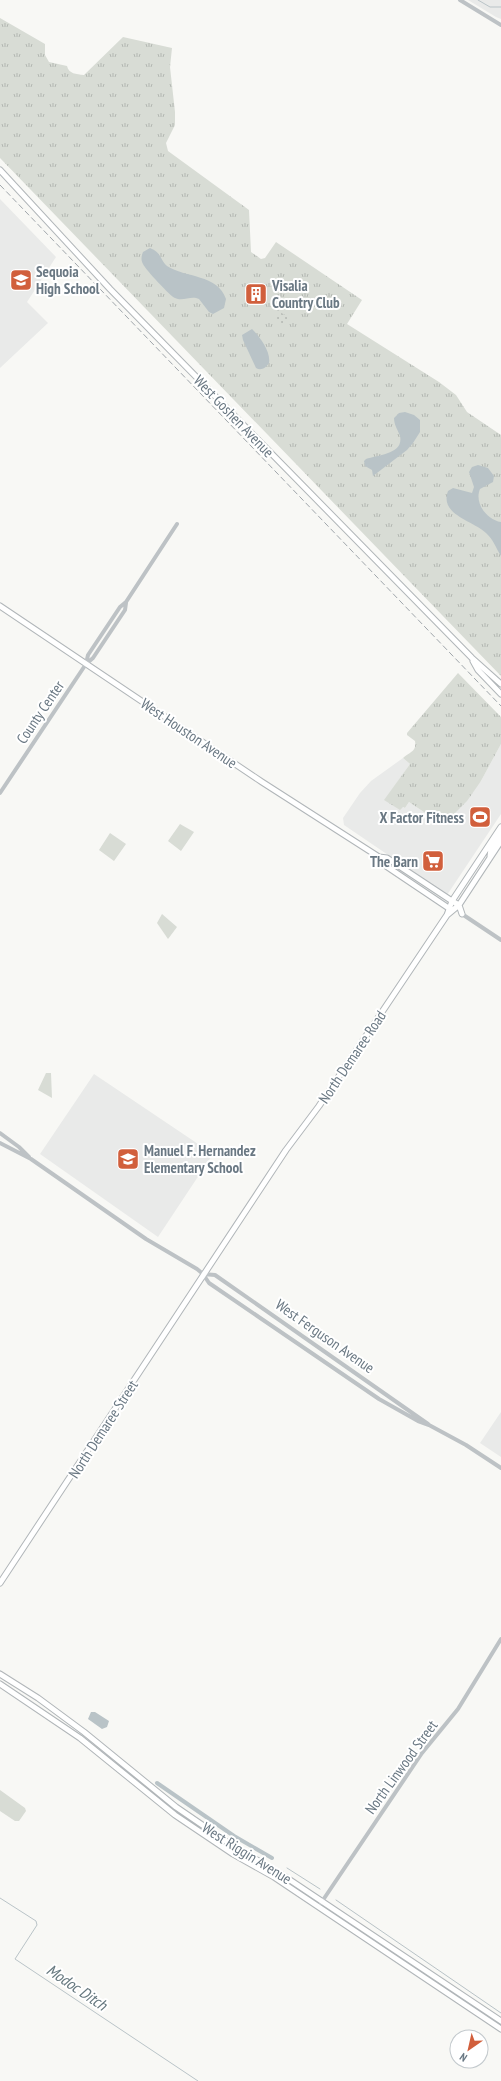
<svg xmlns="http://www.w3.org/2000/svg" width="501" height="2081" font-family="'PT Sans Narrow',sans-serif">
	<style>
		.built { fill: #e9eae9 }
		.grass { fill: url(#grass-tufts) }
		.park { fill: #d8dcd5 }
		.garden { fill: url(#garden-dots) }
		.water { fill: #b9c3c7 }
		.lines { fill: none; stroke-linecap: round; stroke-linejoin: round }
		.stream { stroke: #b9c3c7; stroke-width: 1 }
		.canal { stroke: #b9c3c7; stroke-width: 4 }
		.major-casing { stroke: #b1b6b9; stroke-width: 7 }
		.minor { stroke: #bdc2c5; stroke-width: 4 }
		.major { stroke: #fff; stroke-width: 5 }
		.rail { stroke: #a0a6ab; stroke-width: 1; stroke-dasharray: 6 3; stroke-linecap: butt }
		.labels { text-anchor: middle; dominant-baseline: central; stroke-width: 4; stroke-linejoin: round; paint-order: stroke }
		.poi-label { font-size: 15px; font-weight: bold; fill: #6a7883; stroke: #fff; text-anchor: start }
		.street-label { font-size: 15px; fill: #6a7883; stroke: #fff }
		.water-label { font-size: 16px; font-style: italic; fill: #66787f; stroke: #fff }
	</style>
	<defs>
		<pattern id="grass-tufts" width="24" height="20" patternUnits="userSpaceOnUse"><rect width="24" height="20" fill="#d8dcd5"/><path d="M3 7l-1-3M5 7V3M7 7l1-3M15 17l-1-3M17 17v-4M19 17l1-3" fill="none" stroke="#b3b7b2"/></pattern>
		<pattern id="garden-dots" width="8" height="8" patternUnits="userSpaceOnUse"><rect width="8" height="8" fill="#d8dcd5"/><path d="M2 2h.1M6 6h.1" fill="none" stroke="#b3b7b2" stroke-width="1.8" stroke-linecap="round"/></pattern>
	</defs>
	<rect width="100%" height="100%" fill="#f8f8f5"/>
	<path class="built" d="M468,0H501V19L496,17Z
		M0,199L56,257L27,302L48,323L0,368Z
		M501,744V814L447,895L344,825L343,818L360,793L371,781L403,758L410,764L385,800L405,808L409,802L443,825L481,781Z
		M94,1074L213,1154L158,1237L40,1154Z
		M501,1412V1457L480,1443Z"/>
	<path class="grass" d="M0,18L45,44V55L49,62L67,66C69,74 76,74 84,75L123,37L172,48L170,67L175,112V125L166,143L168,151L249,210L251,252L261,259L265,258L276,242L362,300L347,324L439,382L456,395L467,412L501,435V676L0,158Z
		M458,673L501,717V744L481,781L467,801L443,825L409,802L405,808L403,807L400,810L384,800L410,764L403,758C409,752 417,752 415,741L407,735V733Z"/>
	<path class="park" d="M180,824L194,832L181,851L168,841Z
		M110,833L126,844L114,861L99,850Z
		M162,914L177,927L168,939L157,923Z
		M46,1073H51L52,1098L38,1090Z
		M0,1790L25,1808L26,1811L19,1821H15L0,1811Z"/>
	<path class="garden" d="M278,310L288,318L283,326L276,320L275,313Z"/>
	<path class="water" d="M150,248C162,253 160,260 167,266C185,278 218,274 226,299L224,308L213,314L209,312L199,299C191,295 183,302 175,298C171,297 145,269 143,264C141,260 141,257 143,252Z
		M252,329C260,337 271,352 269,363C266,368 261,371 256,368L243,340L242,335Z
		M405,412L414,415L420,420V432L413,443L407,450L373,476L372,470L365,466L364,461L366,459C378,455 404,454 400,436C398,430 394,425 394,418L399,413Z
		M478,465L488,468L494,476L493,482L480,489C474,503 487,520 501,522V556C496,548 493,539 486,533C474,521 439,515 448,491L453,488L472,493L474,487L469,472L472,467Z
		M91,1712H95L109,1721L107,1727L102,1729L88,1719Z"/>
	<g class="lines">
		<path class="stream" d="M478,0L490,7H501
			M287,1868L320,1889
			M0,1898L36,1921L37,1925L15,1959L198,2081
			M336,1900L501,2013"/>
		<path class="canal" d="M157,1783L234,1836L272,1858"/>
		<g class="major-casing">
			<path id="major" d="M0,170L110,289L472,658L501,684
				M0,606L262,782L379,857L387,858L452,901L459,905L462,914
				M473,661L478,670L501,694
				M490,856L491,849L501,833
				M379,857L383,864L450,909
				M447,915L452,901L501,827
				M0,1583L286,1150L319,1106L447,915L459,905L501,841
				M0,1674L38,1698L84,1732L176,1807L230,1844L284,1876L501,2021
				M0,1684L80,1738L175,1815L233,1854L274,1877L501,2029"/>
		</g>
		<path class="minor" d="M460,0L501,25
			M86,664L93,658L125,610L126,603
			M0,793L86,664L88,655L120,607L126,602L177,524
			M462,914L501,940
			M0,1133L19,1147L29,1157
			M0,1143L31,1159L146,1239L197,1269L203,1274L209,1283L379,1399L418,1421L429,1425L466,1445L501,1468
			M203,1274L215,1275L428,1424
			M321,1903L422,1753L458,1709L501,1639"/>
		<use href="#major" class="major"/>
		<path class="rail" d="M0,185L501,706"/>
	</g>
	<defs>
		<g id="school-square" transform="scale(1.15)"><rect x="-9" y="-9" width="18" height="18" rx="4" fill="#d15f3c" stroke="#fff"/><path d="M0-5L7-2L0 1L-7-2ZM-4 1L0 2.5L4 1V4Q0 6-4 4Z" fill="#fff"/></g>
		<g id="building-square" transform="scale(1.15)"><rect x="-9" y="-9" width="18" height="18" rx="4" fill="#d15f3c" stroke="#fff"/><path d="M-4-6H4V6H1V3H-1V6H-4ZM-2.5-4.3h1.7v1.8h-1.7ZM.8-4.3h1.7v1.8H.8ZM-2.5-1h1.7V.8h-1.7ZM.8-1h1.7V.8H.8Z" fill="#fff"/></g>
		<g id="stadium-square" transform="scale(1.15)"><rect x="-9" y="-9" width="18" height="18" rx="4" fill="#d15f3c" stroke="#fff"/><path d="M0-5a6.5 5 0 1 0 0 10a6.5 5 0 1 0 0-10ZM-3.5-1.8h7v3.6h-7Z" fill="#fff"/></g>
		<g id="supermarket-square" transform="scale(1.15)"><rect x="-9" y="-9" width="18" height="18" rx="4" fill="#d15f3c" stroke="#fff"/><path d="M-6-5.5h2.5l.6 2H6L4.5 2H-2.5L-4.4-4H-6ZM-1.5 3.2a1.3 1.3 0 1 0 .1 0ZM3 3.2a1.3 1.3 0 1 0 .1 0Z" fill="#fff"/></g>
	</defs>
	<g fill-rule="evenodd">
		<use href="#school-square" x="21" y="280"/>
		<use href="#building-square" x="256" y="294"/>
		<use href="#stadium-square" x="480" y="817"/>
		<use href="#supermarket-square" x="433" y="861"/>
		<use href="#school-square" x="128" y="1159"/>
	</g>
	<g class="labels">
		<g class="poi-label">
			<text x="36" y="271">Sequoia<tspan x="36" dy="17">High School</tspan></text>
			<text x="272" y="285">Visalia<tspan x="272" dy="17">Country Club</tspan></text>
			<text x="464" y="817" text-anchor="end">X Factor Fitness</text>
			<text x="418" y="861" text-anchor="end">The Barn</text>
			<text x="144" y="1150">Manuel F. Hernandez<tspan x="144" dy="17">Elementary School</tspan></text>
		</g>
		<g class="street-label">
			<text transform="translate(234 416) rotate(46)">West Goshen Avenue</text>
			<text transform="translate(40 712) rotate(-56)">County Center</text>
			<text transform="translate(189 733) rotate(34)">West Houston Avenue</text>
			<text transform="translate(352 1057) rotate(-56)">North Demaree Road</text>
			<text transform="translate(325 1336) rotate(35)">West Ferguson Avenue</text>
			<text transform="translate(103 1429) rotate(-57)">North Demaree Street</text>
			<text transform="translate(401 1767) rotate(-54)">North Linwood Street</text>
			<text transform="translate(247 1853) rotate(32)">West Riggin Avenue</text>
		</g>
		<g class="water-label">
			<text transform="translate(77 1987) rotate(34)">Modoc Ditch</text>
		</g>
	</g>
	<g transform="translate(469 2049) rotate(214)"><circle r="19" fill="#ffffff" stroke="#c3c9cd"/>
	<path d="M0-3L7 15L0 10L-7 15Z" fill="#d15f3c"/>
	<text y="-6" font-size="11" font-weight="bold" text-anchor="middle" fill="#6a7883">N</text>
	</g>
</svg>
